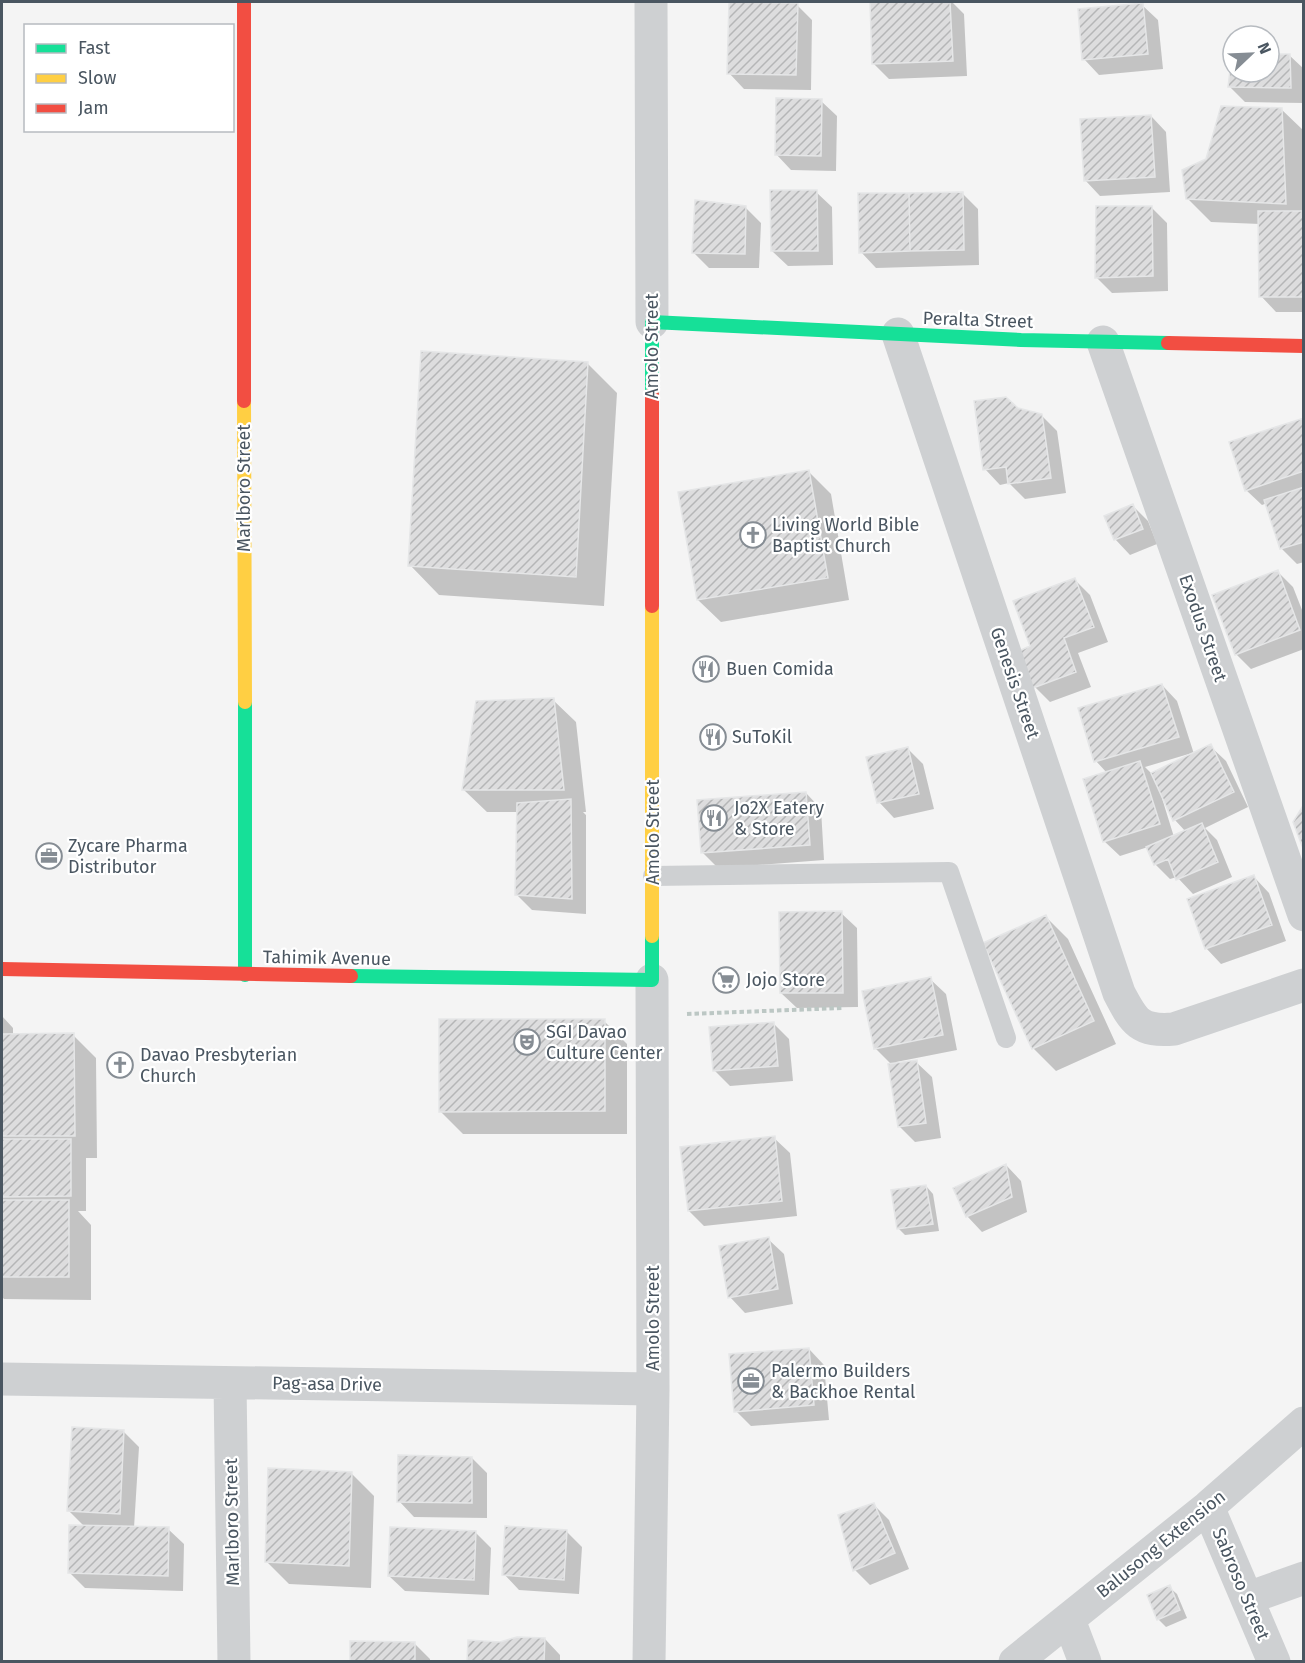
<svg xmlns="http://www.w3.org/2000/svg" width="1305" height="1663" font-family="'Fira Sans',sans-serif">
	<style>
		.shadow { fill: #0003; fill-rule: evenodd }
		.building { fill: url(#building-hatch); stroke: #e5e6e7; stroke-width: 1.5 }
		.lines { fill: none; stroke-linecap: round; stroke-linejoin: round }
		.path { stroke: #bcc7c4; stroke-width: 4; stroke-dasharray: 4.5 3; stroke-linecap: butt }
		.lane { stroke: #ced0d2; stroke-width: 20 }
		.street { stroke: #ced0d2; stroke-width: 33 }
		.fast { stroke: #16e098; stroke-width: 14 }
		.slow { stroke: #ffcf43; stroke-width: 14 }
		.jam { stroke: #f24e42; stroke-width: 14 }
		.labels { text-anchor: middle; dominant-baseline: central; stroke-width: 4.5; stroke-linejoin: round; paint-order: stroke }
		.street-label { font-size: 18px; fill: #4a5661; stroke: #fff }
		.poi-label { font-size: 18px; fill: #4a5661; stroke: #fff; text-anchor: start }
	</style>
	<defs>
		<pattern id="building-hatch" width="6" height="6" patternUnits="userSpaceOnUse" patternTransform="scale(1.5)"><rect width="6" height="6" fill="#ddddde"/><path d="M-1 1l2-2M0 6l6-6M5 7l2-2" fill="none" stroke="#b5b6b7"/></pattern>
	</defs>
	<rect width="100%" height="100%" fill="#f4f4f4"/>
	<path class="shadow" d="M871,2H952L964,14L967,76L889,79L874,64Z
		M797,5L812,20L811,90L744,89L729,73Z
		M1142,5L1158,20L1163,69L1099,75L1084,59Z
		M1269,55H1289L1304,69V103L1245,102L1230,87L1233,60V72H1269Z
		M821,101L837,116L836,171L791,170L776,154Z
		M1281,109L1304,131V312H1276L1261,296L1260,224L1211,222L1188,199L1208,161Z
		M1151,116L1166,132L1170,192L1100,196L1085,180Z
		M816,192L832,207L833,265L788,266L772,251Z
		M963,194L978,209L979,265L876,268L861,252Z
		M746,208L761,223L759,268H709L693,252Z
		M1152,208L1167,223L1168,291L1112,293L1096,277Z
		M588,364L617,393L604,606L439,595L410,565Z
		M1017,409L1041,415L1057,431L1066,493L1025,499L1009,483L1000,485L985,469Z
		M1304,419V562L1297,564L1282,549L1267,503L1262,505L1246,490Z
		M808,471L831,494L849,600L721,622L698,600Z
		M1133,506L1148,521L1157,544L1130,555L1115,539Z
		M1278,572L1293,587L1304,615V649L1251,669L1236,654Z
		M1075,580L1090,595L1108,642L1078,653L1091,687L1050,702L1035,687L1032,647Z
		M1162,685L1177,701L1194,754L1210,746L1226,761L1248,807L1205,828L1217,840L1232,877L1193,894L1177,877L1170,879L1155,864L1148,847L1120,856L1104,841L1107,773L1096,761ZM1192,753L1193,755L1152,774L1145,767ZM1163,794L1175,820L1186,832L1174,837L1161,795Z
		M553,700L576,722L586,812H583L586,815V914L532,910L516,894L518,812H487L464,790Z
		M908,749L923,764L934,809L894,818L879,802Z
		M806,793L821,809L824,860L718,868L702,852Z
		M1254,877L1269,893L1286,941L1221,964L1206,948Z
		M841,913L857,928L858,1007L797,1008L781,993Z
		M1045,916L1068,939L1116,1044L1056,1071L1033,1048Z
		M930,979L946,994L957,1050L896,1062L897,1065L916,1062L932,1077L941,1138L915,1142L899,1126L892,1065L875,1048Z
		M2,1016L13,1028V1035H73L96,1058L97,1158H86V1211H78L91,1225V1300L4,1299L2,1297Z
		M604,1021L627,1044V1134H463L440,1111Z
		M773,1023L789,1039L793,1081L730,1086L714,1070Z
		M774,1138L790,1153L797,1216L704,1226L689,1211Z
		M1006,1165L1021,1181L1027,1212L982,1232L967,1216Z
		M926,1186L933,1194L939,1231L905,1235L898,1228Z
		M768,1239L784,1254L793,1304L745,1313L730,1297Z
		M809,1349L824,1365L829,1420L751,1426L736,1411Z
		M124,1432L139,1447L134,1528L168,1529L184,1544L183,1591L85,1588L70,1573L84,1526L69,1511Z
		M472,1458L487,1473V1518L414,1517L399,1501Z
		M351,1473L374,1496L371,1588L289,1584L267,1562Z
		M873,1504L889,1520L909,1569L870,1585L855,1570Z
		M475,1532L491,1548L489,1595L405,1591L389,1576Z
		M567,1532L582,1547L579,1594L519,1590L504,1574Z
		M1169,1587L1177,1594L1187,1618L1166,1627L1158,1619Z
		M545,1639L560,1655V1662H469L500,1643Z
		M415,1644L430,1659V1662H352Z"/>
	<path class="building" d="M729,2L798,3L796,75L727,74Z
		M870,2H950L953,61L872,64Z
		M1143,3L1148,54L1082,60L1078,9Z
		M1232,54L1233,72H1269V54H1290L1291,88L1228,87Z
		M776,98L822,99L821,156L775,155Z
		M1221,106L1282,108L1286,204L1186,199L1182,170L1206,159Z
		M1151,115L1155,177L1084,181L1080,119Z
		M770,190H817L818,251H771Z
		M963,192L964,250L910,251L909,193Z
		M858,193H909L910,251L859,253Z
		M695,200L746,206L745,254L692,253Z
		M1096,206H1152L1153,276L1095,278Z
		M1258,211H1304V297H1259Z
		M421,351L588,362L576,577L408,566Z
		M1006,397L1018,408L1042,414L1051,478L1008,484L1006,467L983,470L974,401Z
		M1304,418V471L1245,491L1229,442Z
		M809,470L828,578L697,600L678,492Z
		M1304,487V542L1280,549L1264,500Z
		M1133,504L1143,529L1114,540L1104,516Z
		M1278,570L1300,630L1235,655L1212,595Z
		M1075,578L1094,627L1064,638L1076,672L1033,688L1019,651L1030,646L1013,601Z
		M1162,684L1179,737L1094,762L1078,708Z
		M554,698L564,790H462L476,701Z
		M1211,744L1234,792L1173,821L1151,773Z
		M908,747L919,794L877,803L866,757Z
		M1140,761L1160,824L1103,842L1083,779Z
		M806,792L810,845L701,853L697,800Z
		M571,799L572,899L515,895L517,803Z
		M1304,804V851L1293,822Z
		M1202,823L1218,862L1176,880L1168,859L1154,865L1146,847Z
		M1254,875L1272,925L1205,949L1187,899Z
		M842,911L843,993H780L779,912Z
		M1046,915L1094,1021L1032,1049L983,943Z
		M931,977L943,1035L874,1049L862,991Z
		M439,1019H605V1111L439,1112Z
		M774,1022L778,1066L713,1071L709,1027Z
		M74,1033L75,1136H2V1034Z
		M917,1060L926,1123L898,1127L888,1064Z
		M775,1136L782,1201L688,1211L680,1147Z
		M2,1139H71V1196L2,1197Z
		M1006,1164L1012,1197L966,1217L953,1188Z
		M926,1185L933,1224L897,1229L891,1190Z
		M2,1200H69V1277H2Z
		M769,1237L778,1289L728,1298L719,1246Z
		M809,1348L814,1405L734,1412L729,1354Z
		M72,1427L124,1430L120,1514L67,1511Z
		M398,1455L472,1457V1503L397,1502Z
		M268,1468L352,1472L349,1566L265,1562Z
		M874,1503L895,1553L853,1571L838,1515Z
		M69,1525L169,1527L168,1576L68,1573Z
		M505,1526L567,1530L564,1580L502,1575Z
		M390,1527L476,1531L474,1580L388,1576Z
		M1170,1585L1180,1610L1157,1620L1147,1595Z
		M517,1637L545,1638L544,1662H467L468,1640L500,1642Z
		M350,1641L415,1642V1662H350Z"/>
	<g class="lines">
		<path class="path" d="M687,1014L842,1008"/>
		<path class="lane" d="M653,876L949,872L1006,1038"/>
		<path class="street" d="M651,2L652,322
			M898,334L1119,993C1134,1022 1140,1032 1174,1029L1304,985
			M1103,342L1304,915
			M2,1379L653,1389
			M230,1383L234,1662
			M1208,1507L1274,1662
			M1248,1598L1304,1578
			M1069,1620L1085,1662
			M649,1662L653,1389L652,980
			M1015,1662L1208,1507L1304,1423"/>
		<path class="fast" d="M652,394V322L1021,340L1168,343
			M245,702V975
			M351,976L652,980V936"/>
		<path class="slow" d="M244,401L245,702
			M652,606V936"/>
		<path class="jam" d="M244,2V401
			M1168,343L1304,346
			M652,394V606
			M2,969L351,976"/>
	</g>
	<defs>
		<g id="church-ring" transform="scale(1.35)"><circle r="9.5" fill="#fff" stroke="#868d94" stroke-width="1.5"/><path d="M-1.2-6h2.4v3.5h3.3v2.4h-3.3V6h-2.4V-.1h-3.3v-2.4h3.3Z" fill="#868d94"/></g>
		<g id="restaurant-ring" transform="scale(1.35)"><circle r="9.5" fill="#fff" stroke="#868d94" stroke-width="1.5"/><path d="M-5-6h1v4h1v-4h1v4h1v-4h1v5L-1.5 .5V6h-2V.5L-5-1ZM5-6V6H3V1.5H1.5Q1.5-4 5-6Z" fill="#868d94"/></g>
		<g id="office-ring" transform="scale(1.35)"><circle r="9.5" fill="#fff" stroke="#868d94" stroke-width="1.5"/><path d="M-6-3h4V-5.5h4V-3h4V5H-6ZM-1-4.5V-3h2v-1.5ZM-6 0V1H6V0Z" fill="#868d94"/></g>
		<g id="supermarket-ring" transform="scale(1.35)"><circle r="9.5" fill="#fff" stroke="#868d94" stroke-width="1.5"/><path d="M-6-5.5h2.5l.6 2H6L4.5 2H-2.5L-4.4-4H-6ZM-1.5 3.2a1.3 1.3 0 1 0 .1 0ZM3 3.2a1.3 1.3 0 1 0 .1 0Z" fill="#868d94"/></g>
		<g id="theatre-ring" transform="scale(1.35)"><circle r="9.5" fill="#fff" stroke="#868d94" stroke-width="1.5"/><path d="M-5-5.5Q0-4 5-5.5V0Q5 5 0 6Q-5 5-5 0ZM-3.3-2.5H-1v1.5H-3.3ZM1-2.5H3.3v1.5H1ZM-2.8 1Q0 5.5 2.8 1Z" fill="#868d94"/></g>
	</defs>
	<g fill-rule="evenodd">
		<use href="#church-ring" x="753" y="535"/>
		<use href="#restaurant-ring" x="706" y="669"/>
		<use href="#restaurant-ring" x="713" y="737"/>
		<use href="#restaurant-ring" x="714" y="818"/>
		<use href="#office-ring" x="49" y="856"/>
		<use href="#supermarket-ring" x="726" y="980"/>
		<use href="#theatre-ring" x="527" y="1042"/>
		<use href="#church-ring" x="120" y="1065"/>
		<use href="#office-ring" x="751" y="1381"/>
	</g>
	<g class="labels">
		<g class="street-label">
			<text transform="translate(978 320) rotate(2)">Peralta Street</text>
			<text transform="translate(652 346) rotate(-90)">Amolo Street</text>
			<text transform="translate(244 488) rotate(-90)">Marlboro Street</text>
			<text transform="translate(1203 628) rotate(71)">Exodus Street</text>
			<text transform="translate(1015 683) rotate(71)">Genesis Street</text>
			<text transform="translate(653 832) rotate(-90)">Amolo Street</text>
			<text transform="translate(327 958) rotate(1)">Tahimik Avenue</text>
			<text transform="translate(653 1318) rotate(-90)">Amolo Street</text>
			<text transform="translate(327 1384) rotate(1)">Pag-asa Drive</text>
			<text transform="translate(232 1522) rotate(-91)">Marlboro Street</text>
			<text transform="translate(1161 1544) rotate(-39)">Balusong Extension</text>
			<text transform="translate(1241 1584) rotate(67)">Sabroso Street</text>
		</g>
		<g class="poi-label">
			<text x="772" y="525">Living World Bible<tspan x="772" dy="21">Baptist Church</tspan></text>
			<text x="726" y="669">Buen Comida</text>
			<text x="732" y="737">SuToKil</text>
			<text x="734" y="808">Jo2X Eatery<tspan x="734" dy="21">&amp; Store</tspan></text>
			<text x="68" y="846">Zycare Pharma<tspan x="68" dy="21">Distributor</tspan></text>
			<text x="746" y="980">Jojo Store</text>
			<text x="546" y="1032">SGI Davao<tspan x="546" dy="21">Culture Center</tspan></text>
			<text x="140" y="1055">Davao Presbyterian<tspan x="140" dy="21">Church</tspan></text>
			<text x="771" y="1371">Palermo Builders<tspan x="771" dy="21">&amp; Backhoe Rental</tspan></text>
		</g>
	</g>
	<rect width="1305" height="1663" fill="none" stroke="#4a5661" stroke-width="6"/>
	<rect x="24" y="24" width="210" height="108" fill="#ffffff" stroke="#b7bbc0" stroke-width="1.5"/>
	<rect x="36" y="44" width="30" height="9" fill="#16e098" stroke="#b7bbc0" stroke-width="1.5"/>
	<text x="78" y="54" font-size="18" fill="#4a5661">Fast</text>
	<rect x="36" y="74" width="30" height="9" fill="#ffcf43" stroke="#b7bbc0" stroke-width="1.5"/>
	<text x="78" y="84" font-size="18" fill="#4a5661">Slow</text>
	<rect x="36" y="104" width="30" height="9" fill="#f24e42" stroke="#b7bbc0" stroke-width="1.5"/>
	<text x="78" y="114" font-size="18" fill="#4a5661">Jam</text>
	<g transform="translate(1251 54) rotate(67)"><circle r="28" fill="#ffffff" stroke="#b7bbc0" stroke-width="1.5"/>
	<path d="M0-4.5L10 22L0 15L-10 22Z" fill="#868d94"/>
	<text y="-9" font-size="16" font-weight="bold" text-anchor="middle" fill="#4a5661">N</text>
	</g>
</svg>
